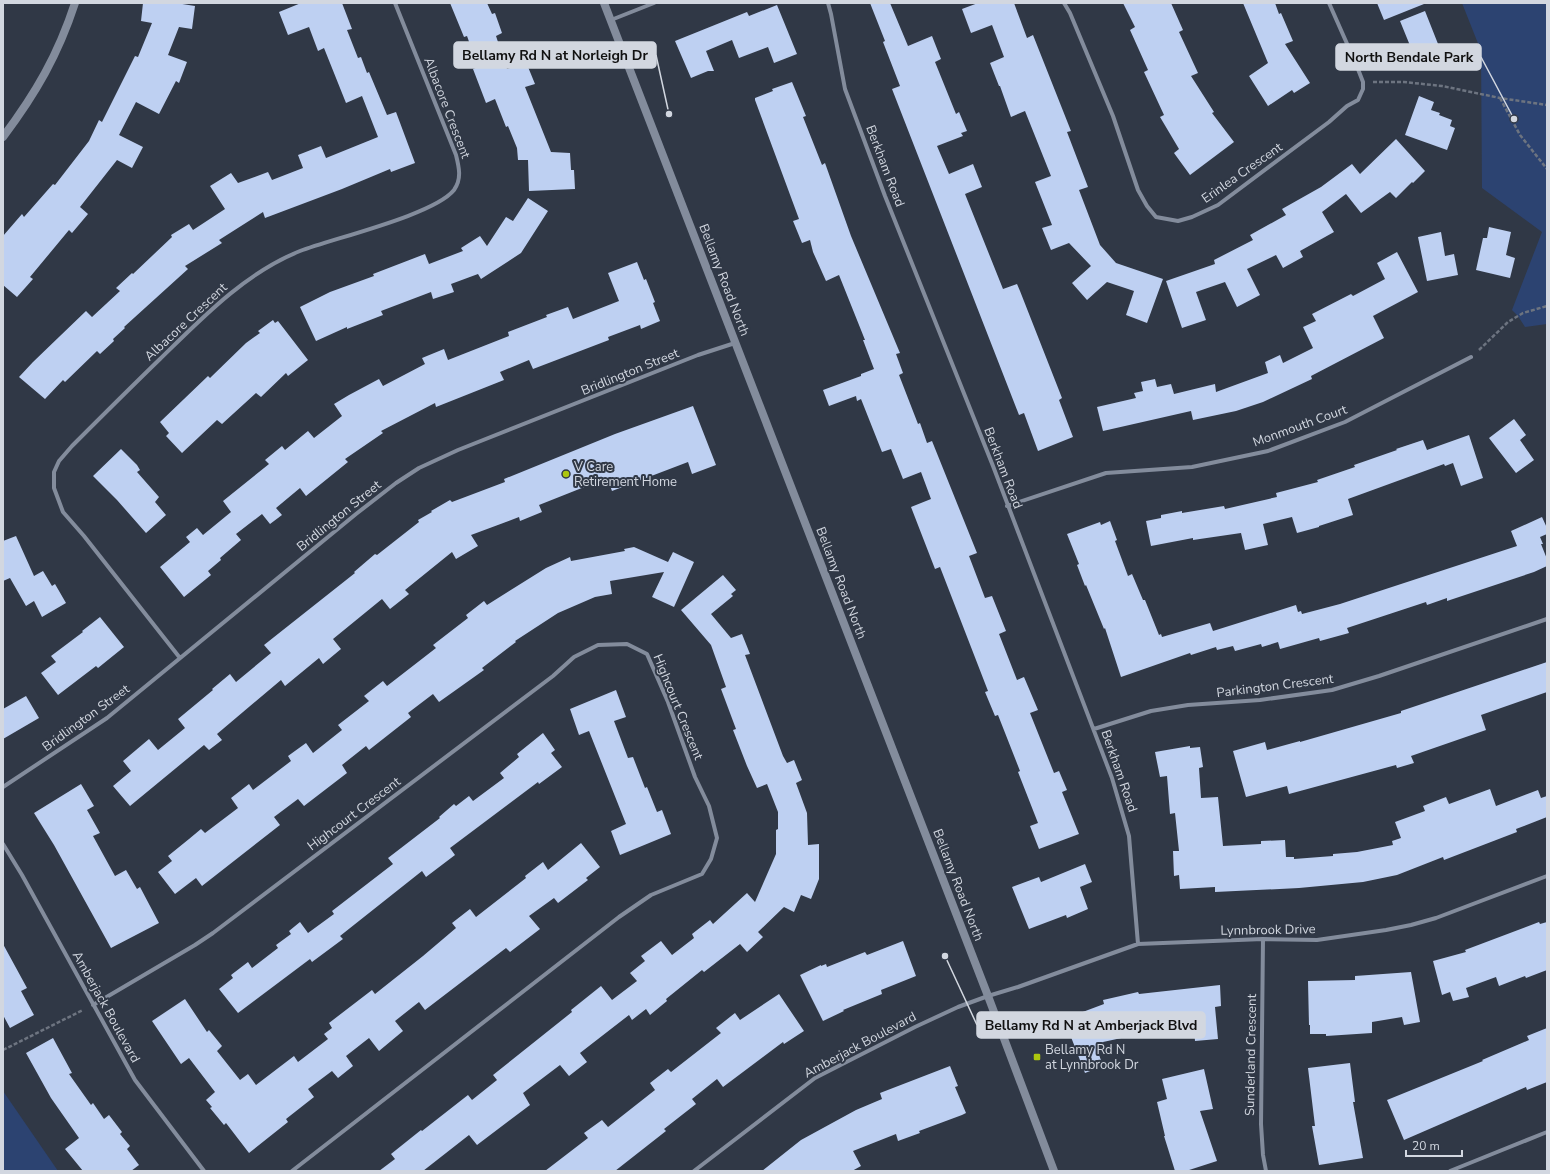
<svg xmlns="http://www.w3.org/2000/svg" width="1550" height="1174" font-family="'Nunito Sans',sans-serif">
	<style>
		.green { fill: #2c4371 }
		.building { fill: #bed0f2 }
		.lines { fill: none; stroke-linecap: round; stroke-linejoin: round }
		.path { stroke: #6d7480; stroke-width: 2.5; stroke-dasharray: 4 2; stroke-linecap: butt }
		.street { stroke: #838c9c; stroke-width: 4 }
		.secondary { stroke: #838c9c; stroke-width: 8 }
		.poi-dot { fill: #adc60e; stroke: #303846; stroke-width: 1.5 }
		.labels { text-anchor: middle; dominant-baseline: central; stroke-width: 4; stroke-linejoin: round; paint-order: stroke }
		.street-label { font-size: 13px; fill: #d2d7e0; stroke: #303846 }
		.poi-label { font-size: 13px; fill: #d2d7e0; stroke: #303846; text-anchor: start }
		.leader { fill: none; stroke: #d2d7e0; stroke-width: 1.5 }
		.callout-dot { fill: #d2d7e0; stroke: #303846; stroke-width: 1.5 }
		.callout { fill: #d2d7e0; stroke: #d2d7e0; stroke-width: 1.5 }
		.callout-label { font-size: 14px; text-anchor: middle; font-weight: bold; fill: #111 }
	</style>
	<rect width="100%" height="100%" fill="#303846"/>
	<path class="green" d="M1462,3H1547V324L1525,327L1518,316L1512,310L1542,232L1482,188L1481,51Z
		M3,1091L58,1171H3Z"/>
	<path class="building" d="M143,3H176L195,6L192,29L179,27L168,55L187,62L179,83L176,81L159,114L136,102L119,135L143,147L132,168L117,160L80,207L88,214L72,233L69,230L30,277L33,279L17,297L3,285V236L22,214L24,217L53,184L55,185L89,141L99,120L102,122L135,56L138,57L152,23L141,21Z
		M301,3H342L352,29L347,30L358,58L361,57L367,73L369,72L387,115L396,112L415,163L391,172L390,169L342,189L265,218L263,212L219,240L222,243L185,266L188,269L124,327L125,328L113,339L114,341L100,354L97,351L65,382L63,380L45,399L19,377L33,362L86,311L92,317L120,291L116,288L132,273L133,274L172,237L171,235L189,224L193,230L225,209L210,186L231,173L238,183L268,172L272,180L303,168L298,155L321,146L326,158L378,137L362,96L346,103L324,48L318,51L309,27L288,35L279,12Z
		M450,3H487L492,14L495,13L502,33L496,36L507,69L526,62L535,84L525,87L551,152L570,153L571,170H574L575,189L529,191L528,160H518L517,148L508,126L506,127L495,99L486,103L473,69L478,67L467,36L464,37Z
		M870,3H890L908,46L932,36L941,59L935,62L956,114L959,112L967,131L961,133L963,136L937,146L949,174L973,164L982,187L965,194L1003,289L1017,284L1020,291L1062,398L1059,400L1073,437L1038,451L1024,413L1019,415L892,89L900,86L883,42L885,41Z
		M978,3H1014L1027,38L1033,35L1071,131L1067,132L1088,187L1079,190L1100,245L1116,263L1163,279L1147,323L1126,315L1134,291L1107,282L1087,300L1072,283L1091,266L1069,243L1051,250L1042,228L1052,225L1035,182L1051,176L1025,111L1011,117L1000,86H999L990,63L1004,57L992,25L971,33L962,9Z
		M1123,3H1171L1183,30L1179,32L1198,73L1191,76L1214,112L1212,113L1234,142L1190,175L1174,153L1179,149L1160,117L1164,115L1144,72L1148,70L1130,30L1135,27Z
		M1243,3H1275L1279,14L1281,13L1293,41L1285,44L1310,83L1294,93L1292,90L1268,106L1249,76L1268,63Z
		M1377,3H1424V4L1384,20Z
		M777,5L797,54L774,63L768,47L739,58L732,40L706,51L714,71H708L691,78L675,41L747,12L749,16Z
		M1425,11L1442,54L1424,61L1417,46L1411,48L1400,21Z
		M792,82L806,116L803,117L822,165L825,163L851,236L900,353L896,354L903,373L899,375L918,424L920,423L927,443L932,441L977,553L969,556L985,598L992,596L1006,631L999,634L1017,680L1024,677L1038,710L1030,713L1054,773L1059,771L1067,790L1062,792L1079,834L1039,849L1030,826L1038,823L1018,772L1020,771L998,715L995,716L985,692L988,691L940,567L935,569L911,507L931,499L921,472L903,479L891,449L882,452L861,399L857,401L856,396L829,406L823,390L861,376V374L874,369L863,340H865L839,275L826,281L813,252L810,240L802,243L793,221L799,219L755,100V98L773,91L772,89Z
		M1419,96L1434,102L1431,110L1440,113L1439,115L1452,120L1450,126L1455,128L1447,150L1405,135Z
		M1396,139L1425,171L1413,183L1412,182L1396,198L1390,192L1361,213L1346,194L1322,212L1334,232L1300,251L1303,257L1283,268L1276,255L1247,269L1260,295L1237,307L1225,282L1196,292L1206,320L1182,328L1166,281L1215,264L1214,260L1253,240L1250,235L1286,215L1282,209L1321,187L1352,164L1360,174Z
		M528,198L548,211L521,253L481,279L478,274L451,284L454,292L433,299L431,292L381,311L383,315L347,329V327L316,341L300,307L330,292L374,276L373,274L425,254L429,264L463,251L461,248L480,236L487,246L506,217L513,221Z
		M1489,227L1511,232L1506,255L1515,258L1510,278L1476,270L1483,238H1487Z
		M1441,232L1445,256L1454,254L1458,275L1427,281L1418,237Z
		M1397,252L1418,292L1373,316L1384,338L1311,376L1312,379L1263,402L1236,411L1193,420L1191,411L1103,431L1097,407L1136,398L1134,393L1143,391L1141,382L1155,379L1157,387L1171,384L1174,394L1215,384L1216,392L1268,373L1265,362L1280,355L1283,363L1313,348L1303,327L1316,321L1312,314L1351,294L1353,296L1385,279L1377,263Z
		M637,262L644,280L646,279L655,302L653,303L660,321L641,329L640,325L608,337L609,340L533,369L529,360L500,372L504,380L436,407L435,403L381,431L383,433L345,459L348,462L306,496L300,488L276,508L282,515L270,524L262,514L236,534L241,540L220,558L221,560L208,571L211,575L184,597L160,567L190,542L186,537L197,528L203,535L231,512L223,501L269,464L265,460L282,446L285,450L308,431L314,438L342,416L334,404L349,395L379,379L383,386L425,364L422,358L444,349L448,360L509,336L508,332L547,317L546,315L568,307L573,319L619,301L608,273Z
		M273,320L275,323L278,321L308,360L288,376L286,373L261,397L256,393L222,424L217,420L182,453L166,436L169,433L160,422L208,376L210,378L246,343L260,333L258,331Z
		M693,406L716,465L692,474L688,462L612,491L607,478L539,505L542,512L520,521L519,517L471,535L478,546L456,559L452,552L405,590L409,594L390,609L382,599L333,639L341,649L323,664L319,658L285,686L281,680L217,734L222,740L209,750L204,745L130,806L113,786L131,771L123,761L149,739L158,750L185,728L178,719L213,690L212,689L230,674L236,682L271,653L264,645L355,573L354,572L375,554L377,555L419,522L418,520L432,512L431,511L450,500L452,502L505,482L504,479L615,434Z
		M1514,419L1526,435L1520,440L1534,460L1516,473L1489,438Z
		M1469,435L1483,478L1461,486L1453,463L1445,466L1444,464L1348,499L1353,515L1319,526V527L1297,533L1292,517L1263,524L1268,545L1245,550L1241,533L1193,540V538L1151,546L1146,521L1161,518V515L1182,511V513L1224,506L1225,509L1277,497L1276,493L1318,482L1317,480L1355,467L1354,465L1397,450L1396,449L1423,440L1427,450Z
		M121,449L137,465L140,470L137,472L159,497L155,502L166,515L146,533L117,500L93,476Z
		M1542,517L1547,528V534L1540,537L1543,544H1541L1547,559V566L1534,572L1447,601V598L1427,605L1426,602L1347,628L1349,633L1320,641L1319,638L1280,649L1278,642L1262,647L1261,644L1235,651L1233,646L1217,650L1216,647L1191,655L1190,653L1121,677L1105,628L1104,629L1086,585L1085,586L1077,565L1079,564L1067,534L1100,522L1101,525L1110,521L1117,540L1115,541L1128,576L1132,574L1143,600H1145L1159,635L1161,634L1162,637L1210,623L1213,631L1296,605L1298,612L1301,611L1302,614L1340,604L1517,546L1511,531Z
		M16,536L34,576L43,571L52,586L55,584L66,603L42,617L34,601L26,606L10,578L3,581V541Z
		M634,547L668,562L673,552L694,562L674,607L652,597L664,572L610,581L612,594L595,597L558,613L515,641L516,642L482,668L484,670L439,702L433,694L408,713L411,717L369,750L366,746L342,765L347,773L304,806L298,799L274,817L280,825L202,886L196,878L175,894L158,872L172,861L168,856L189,839L201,829L205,833L238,808L231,798L249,784L253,790L291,761L288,756L306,743L313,753L342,730L338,725L369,701L364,696L383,681L387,686L436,648L433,645L468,618L466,615L484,601L487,605L546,568L570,557L571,561L625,551L624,549Z
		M723,575L736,590L731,594L733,596L711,614L731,638L742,634L750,654L745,655L783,756L787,763L794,760L802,780L796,783L807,813L808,845L819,844V879L811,899L801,895L794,912L784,907L758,932L763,937L747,952L740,944L704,972L702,970L666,999L667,1001L650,1015L646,1009L632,1020L629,1015L580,1053L587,1062L569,1076L560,1065L523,1093L530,1105L477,1145L469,1135L423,1171H379L395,1159L391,1154L421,1130L422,1131L468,1095L472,1100L497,1080L493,1075L572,1012L571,1010L601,986L612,1000L637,981L630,973L645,961L641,956L661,941L672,955L694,938L692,934L710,920L713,924L747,893L755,902L776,854V830L778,829V812L767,784L757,788L747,766L733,730L736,729L721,689L726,687L711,645L681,610Z
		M100,617L124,647L98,668L96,666L58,695L41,673L56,662L51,656L83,632L82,631Z
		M1547,662V692L1481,715L1486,730L1411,756L1414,763L1397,768L1396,765L1289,794L1287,786L1246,797L1233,751L1265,742L1267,750L1300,741V742L1401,713V711Z
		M616,690L626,717L614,721L628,758L633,757L645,788L647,787L657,812L662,810L671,834L620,855L611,831L626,824L589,731L579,735L570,709Z
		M26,696L39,718L3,739V709Z
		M543,733L555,750L551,753L562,767L539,784L538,782L450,848L455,855L426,877L422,871L340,936L343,939L312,962L310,959L238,1013L219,989L233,978L231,975L248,962L252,968L278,948L276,945L291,934L289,931L300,922L308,933L334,914L332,911L393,864L388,858L440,818L439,817L454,804L456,806L469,796L473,801L504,778L500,773L519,757L517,754Z
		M1190,746V748L1200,747L1203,767L1199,768L1201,798L1218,797L1223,846L1261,844V841L1285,840L1286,857H1294V859L1333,856V854L1357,852L1393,845L1392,841L1401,838L1395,822L1425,811L1423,806L1446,797L1449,804L1490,789L1496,806L1538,790L1541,798L1547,796V817L1516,829L1517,832L1444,860L1443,857L1397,875L1363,882L1299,888L1215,892V887L1180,889L1179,875L1174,876L1173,851H1179L1175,813L1170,814L1167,776L1160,777L1155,752Z
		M81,784L94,806L87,810L100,833L93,836L115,876L126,870L137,889L140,887L159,923L111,948L54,845L34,813Z
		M581,843L600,867L586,878L588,880L558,903L554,898L529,916L540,929L510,952L506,948L425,1010L419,1002L395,1021L403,1031L379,1051L369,1038L346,1056L353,1066L338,1078L332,1071L308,1089L314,1097L286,1119L288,1122L249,1153L226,1123L224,1125L210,1108L212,1107L206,1100L215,1092L189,1058L181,1064L152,1021L185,999L207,1032L209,1030L222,1046L217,1051L240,1080L248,1074L256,1085L294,1056L298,1062L328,1039L324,1034L332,1028L329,1023L372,990L375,994L423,956L456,928L452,923L470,909L476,917L526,878L525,876L543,862L548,870Z
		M1085,864L1092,882L1080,887L1088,909L1067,918L1066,915L1029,929L1012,887L1039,877L1041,882Z
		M1539,922L1540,924L1547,922V970L1526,978L1525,976L1499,986L1496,977L1466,988L1469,997L1453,1001L1450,992L1442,995L1433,961L1466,952L1465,950Z
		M903,941L916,976L881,990L882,994L843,1010L844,1011L823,1021L800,975L821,965V966L826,964L827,967L865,952L867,955Z
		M3,944L27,988L21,991L34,1015L10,1028L3,1015Z
		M1411,972L1420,1022L1404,1025L1402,1017L1372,1022V1033L1326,1036V1034H1310V1025H1309L1308,981L1355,980V976Z
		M1220,985L1221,1006L1215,1007L1218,1039L1195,1041L1194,1030L1163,1034V1029L1103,1042L1106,1050L1098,1052L1103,1066L1085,1073L1064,1019L1104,1004L1103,1000L1138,992L1139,994Z
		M779,994L804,1031L784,1044L783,1042L723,1087L717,1079L692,1099L696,1104L664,1129L666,1131L615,1171H545L588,1138L584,1133L602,1120L608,1127L655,1090L650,1083L668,1069L671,1072L721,1033L716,1028L735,1013L740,1020Z
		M1547,1028V1082L1527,1090L1526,1087L1404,1140L1387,1100L1483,1061L1482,1060L1529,1040L1527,1036Z
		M53,1038L72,1073L69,1074L91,1105L93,1103L104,1119L109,1115L122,1132L120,1134L130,1146L127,1149L139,1165L131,1171H83L65,1149L79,1138L51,1098L26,1053Z
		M1350,1063L1355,1102H1353L1363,1158L1319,1165L1312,1126H1315L1308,1068Z
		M950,1066L958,1086L955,1087L966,1113L962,1115L919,1131L920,1133L898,1141L896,1134L853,1151L861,1166L852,1171H762L801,1140L856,1110L882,1099L880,1093Z
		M1204,1069L1213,1109L1200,1111L1217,1161L1186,1171H1175L1164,1136H1165L1157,1102L1167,1099L1162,1079Z"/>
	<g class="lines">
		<path class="path" d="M1373,82H1404L1442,86L1500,98L1547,105
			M1500,98L1520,135L1547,169
			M1479,350L1508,322L1523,313L1547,306
			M3,1050L83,1010"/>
		<path class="street" d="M828,3L831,14L845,89L885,196L993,466L1112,778L1129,836L1138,944
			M1064,3L1070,13L1113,116L1138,190L1147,206L1156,217L1178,221L1192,217L1218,205L1329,122L1347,106L1358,100L1363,89V82L1356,64L1329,3
			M611,20L654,3
			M1007,506L1106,473L1192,467L1268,451L1345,422L1471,357
			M180,658L84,536L63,512L54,488V472L59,461L72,446C101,417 130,388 160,359C202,318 245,273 300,251C334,238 434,215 454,190C462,179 459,167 456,155L395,3
			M1094,729L1151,711L1188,705L1260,700L1332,690L1379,676L1547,619
			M3,787L107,718L356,514L396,483L419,468L458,450L698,355L735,343
			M3,844L22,875L135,1080L204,1171
			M1263,939L1261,1124L1263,1155L1266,1171
			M93,1005L195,945L213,933L553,676L574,657L598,645L627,644L647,654L668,702L695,777L709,806L717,838L711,859L702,874L651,895L619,917L292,1171
			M694,1171L815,1078L915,1027L958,1007L988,996L1018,987L1138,944L1263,939L1317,940L1386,930L1411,925L1436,918L1547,876
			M1450,1171L1547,1132"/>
		<path class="secondary" d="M604,3L988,996L1054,1171
			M3,137C36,93 58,55 75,3"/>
	</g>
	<g class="poi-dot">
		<circle cx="566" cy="474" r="4"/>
		<rect x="1033" y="1053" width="8" height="8" rx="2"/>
	</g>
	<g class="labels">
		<g class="street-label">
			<text transform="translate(447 108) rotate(69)">Albacore Crescent</text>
			<text transform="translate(885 166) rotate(69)">Berkham Road</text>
			<text transform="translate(1242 173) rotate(-35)">Erinlea Crescent</text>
			<text transform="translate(724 280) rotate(69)">Bellamy Road North</text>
			<text transform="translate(186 322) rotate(-43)">Albacore Crescent</text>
			<text transform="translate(630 372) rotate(-22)">Bridlington Street</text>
			<text transform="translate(1300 426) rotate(-20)">Monmouth Court</text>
			<text transform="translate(1003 468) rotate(69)">Berkham Road</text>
			<text transform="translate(339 516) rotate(-39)">Bridlington Street</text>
			<text transform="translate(841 583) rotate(69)">Bellamy Road North</text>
			<text transform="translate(1275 686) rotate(-7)">Parkington Crescent</text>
			<text transform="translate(678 707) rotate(68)">Highcourt Crescent</text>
			<text transform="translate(86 718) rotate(-36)">Bridlington Street</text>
			<text transform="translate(1119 771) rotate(71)">Berkham Road</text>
			<text transform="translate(354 814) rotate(-37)">Highcourt Crescent</text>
			<text transform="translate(958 885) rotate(69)">Bellamy Road North</text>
			<text transform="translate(1268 930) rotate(-1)">Lynnbrook Drive</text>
			<text transform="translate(106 1007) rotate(61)">Amberjack Boulevard</text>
			<text transform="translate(860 1045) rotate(-28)">Amberjack Boulevard</text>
			<text transform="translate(1251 1055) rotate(-89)">Sunderland Crescent</text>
		</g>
		<g class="poi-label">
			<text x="574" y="467">V Care<tspan x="574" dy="15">Retirement Home</tspan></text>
			<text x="1045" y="1050">Bellamy Rd N<tspan x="1045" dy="15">at Lynnbrook Dr</tspan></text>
		</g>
	</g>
	<path class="leader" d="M669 114L656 55M1514 119L1481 57M945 956L977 1025"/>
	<g class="callout-dot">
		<circle cx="669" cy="114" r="4"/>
		<circle cx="1514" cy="119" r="4"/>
		<circle cx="945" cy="956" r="4"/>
	</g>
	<g class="callout">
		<rect x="454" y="42" width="202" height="26" rx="4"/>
		<rect x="1336" y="44" width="145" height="26" rx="4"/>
		<rect x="977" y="1012" width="228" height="26" rx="4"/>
	</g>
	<g class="callout-label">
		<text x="555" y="60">Bellamy Rd N at Norleigh Dr</text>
		<text x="1409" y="62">North Bendale Park</text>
		<text x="1091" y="1030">Bellamy Rd N at Amberjack Blvd</text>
	</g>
	<rect width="1550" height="1174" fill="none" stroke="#d2d7e0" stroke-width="8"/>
	<path d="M1406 1150v6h56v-6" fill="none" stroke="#d2d7e0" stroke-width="2"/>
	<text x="1412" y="1150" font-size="12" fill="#d2d7e0" stroke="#303846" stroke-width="3" paint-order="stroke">20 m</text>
</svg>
